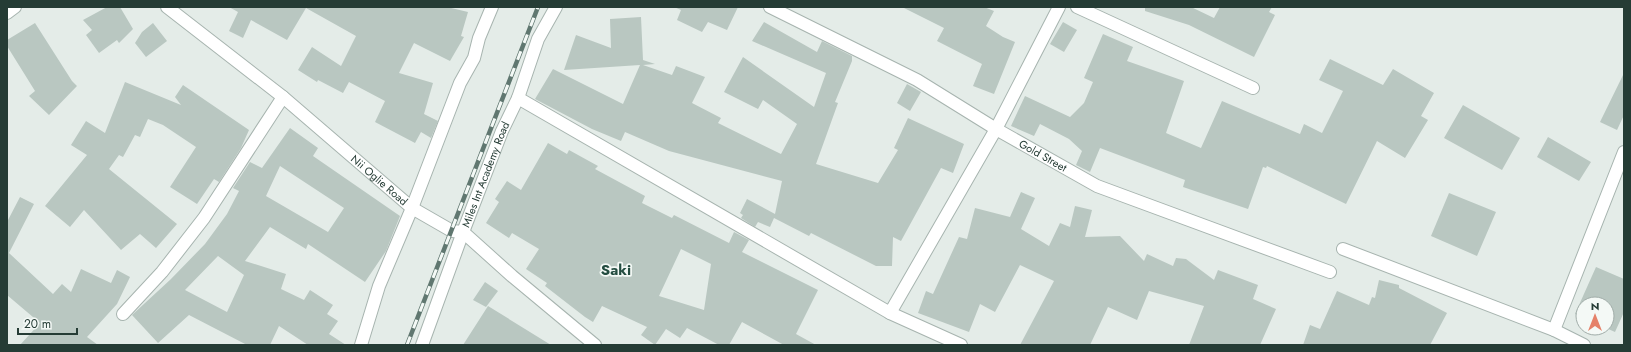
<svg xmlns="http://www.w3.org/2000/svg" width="1631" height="352" font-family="Jost,sans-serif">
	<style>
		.building { fill: #b9c7c1; fill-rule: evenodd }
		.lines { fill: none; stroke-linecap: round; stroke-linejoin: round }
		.minor-casing { stroke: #a7b4af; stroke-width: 14 }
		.minor { stroke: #fff; stroke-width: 12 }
		.rail-casing { stroke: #607770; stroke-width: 4.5 }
		.rail { stroke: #f4f9f6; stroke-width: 3; stroke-dasharray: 9; stroke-linecap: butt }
		.labels { text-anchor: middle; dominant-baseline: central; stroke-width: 3.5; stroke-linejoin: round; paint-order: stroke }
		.street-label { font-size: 11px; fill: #253c35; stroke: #f4f9f6 }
		.district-label { font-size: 15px; font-weight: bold; fill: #234c40; stroke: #f4f9f6 }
	</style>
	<rect width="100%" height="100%" fill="#e4ece8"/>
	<path class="building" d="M107,7H120L133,29L119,43L117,40L99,53L86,35L92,30L83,20Z
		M229,7H447L468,12L461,36L464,37L450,61L414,43L399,73L433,83L424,114L438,121L431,138L421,132L415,143L375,122L385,101L349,82L343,93L318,80L317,82L298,70L312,47L341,66L356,36L306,8L287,40L251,20L243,38L229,31L238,12Z
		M674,7H738L727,30L708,22L702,32L677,20L681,10Z
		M902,7H984L994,11L986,26L1003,37L1015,42L994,94L973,86L982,64L937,41L944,28Z
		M1145,7H1191L1214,18L1220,7H1272L1269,12L1275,15L1254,57L1189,25L1145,11Z
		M641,17L643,60L655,64L643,65L672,75L676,66L705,77L692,103L721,118L718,123L781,154L797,124L763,100L758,109L724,92L743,57L814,107L826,73L752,41L764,22L817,52L822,41L852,56V61L835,102L838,103L816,164L878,183L898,150L894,148L908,118L964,144L953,173L941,168L901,241L893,237L892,266H876L811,233L809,236L774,218L770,227L758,222L755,227L741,218L743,215L740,213L747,199L775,214L782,181L669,151L625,132L621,141L592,129L535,99L553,69L623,104L640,65L564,70L576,35L611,48L610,19Z
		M1063,22L1077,30L1064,52L1050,44Z
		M35,23L72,81L77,86L49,115L29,96L35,91L7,46V40Z
		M153,23L167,41L146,57L135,43L142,32Z
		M1103,34L1133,47L1127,61L1184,81L1166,133L1201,148L1222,101L1300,134L1304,124L1322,133L1343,91L1319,80L1330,59L1383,85L1393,69L1434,93L1421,116L1428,120L1405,158L1377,141L1346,204L1267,166L1266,168L1263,167L1248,209L1183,187L1185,180L1100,148L1090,172L1076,165L1082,151L1069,139L1040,124L1034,136L1011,126L1025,96L1070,117L1084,103L1093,82L1084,78Z
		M1624,73V115L1617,130L1600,122Z
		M125,82L181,105L175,97L183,85L249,130L241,148L219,182L214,179L197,204L170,187L196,147L163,125L148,119L140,137L135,135L123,157L119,155L109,169L177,224L156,248L140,234L121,250L84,210L70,227L45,206L87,155L71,145L86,121L105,133Z
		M907,84L921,92L910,111L897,103Z
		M1463,105L1520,138L1502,170L1444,138Z
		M290,128L318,148L313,156L400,216L386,251L365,282L308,244L306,249L270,227L245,261L286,274L281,289L304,300L310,290L333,305L327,314L338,321L329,334L346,345H308L279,326L270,345H247L189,315L158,343L132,315L171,279L205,244L227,214L239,191L233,188L250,162L262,168ZM280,166L344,208L328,232L266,196ZM218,256L244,275L227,312L185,290Z
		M1548,137L1591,162L1579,181L1537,157Z
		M548,143L567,154L569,150L598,166L595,169L645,196L642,203L672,218L674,215L729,243L734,232L749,240L742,252L818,290L796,334L816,345H784L742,322L729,345H719L687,328L680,338L666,329L655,345L641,335L647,327L602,306L593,322L585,317L545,286L547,283L526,269L539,249L512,233L509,238L486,223L499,202L495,199L507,181L521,190ZM681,249L711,264L704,310L659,296Z
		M1021,192L1035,198L1021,229L1049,246L1060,223L1070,227L1075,206L1092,210L1085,237L1120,236L1144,261L1147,254L1173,266L1176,258L1186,259L1214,280L1218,270L1258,285L1253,299L1276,309L1260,345H1189L1204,306L1149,291L1137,320L1108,307L1090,345H1020L1054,281L1020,265L995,312L980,304L969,332L918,313L926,291L933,294L959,237L967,239L975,208L1010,217Z
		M1449,193L1496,212L1477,256L1431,236Z
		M20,197L34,204L9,253L53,294L62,284L71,292L81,269L111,283L117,270L130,277L117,304L87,337L98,345H20L40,323L7,295V222Z
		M1596,267L1624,279V312L1615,332L1606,328L1607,304H1583V318L1575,314Z
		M1379,280L1399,285V288L1447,313L1430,345H1303L1310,325L1320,329L1337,291L1369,305L1372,297L1375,298Z
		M485,282L498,291L486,307L473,300Z
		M488,306L551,345H463Z"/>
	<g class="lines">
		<g class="minor-casing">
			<g id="minor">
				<path id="s1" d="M167,7L283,97L412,208L452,231L463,232L512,276L595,345"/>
				<path id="s2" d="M770,7L917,80L996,129L1097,186L1330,272"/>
				<path d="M1077,7L1253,88"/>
				<path d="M7,13L15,7"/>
				<path d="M518,98L890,313L996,129L1059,7"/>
				<path d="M1343,249L1554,330L1584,345"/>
				<path d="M890,313L961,345"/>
				<path d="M123,314L162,272L204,218L283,97"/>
				<path d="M1554,330L1624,152"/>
				<path d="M361,345L379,286L412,208L460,83L474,58L479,38L492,7"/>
				<path id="s3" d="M422,345L463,232L502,131L518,98L538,39L556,7"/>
			</g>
		</g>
		<use href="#minor" class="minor"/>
		<g class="rail-casing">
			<path id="rail" d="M407,345L538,7"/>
		</g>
		<use href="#rail" class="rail"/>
	</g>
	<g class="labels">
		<g class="street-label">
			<text stroke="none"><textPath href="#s2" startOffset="311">Gold Street</textPath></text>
			<text stroke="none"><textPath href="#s3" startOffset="182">Miles Int Academy Road</textPath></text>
			<text stroke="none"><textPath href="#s1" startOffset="274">Nii Oglie Road</textPath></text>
		</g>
		<g class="district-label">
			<text x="616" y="270">Saki</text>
		</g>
	</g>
	<rect width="1631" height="352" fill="none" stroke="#253c35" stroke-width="16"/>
	<g transform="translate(1595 316)"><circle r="19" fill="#f4f9f6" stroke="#a1ada9"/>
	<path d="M0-3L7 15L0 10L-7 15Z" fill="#e58169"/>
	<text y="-6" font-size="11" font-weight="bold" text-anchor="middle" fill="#253c35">N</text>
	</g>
	<path d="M18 328v6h59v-6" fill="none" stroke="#253c35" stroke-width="2"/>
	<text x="24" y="328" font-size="12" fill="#253c35" stroke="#f4f9f6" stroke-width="3" paint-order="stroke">20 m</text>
</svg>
